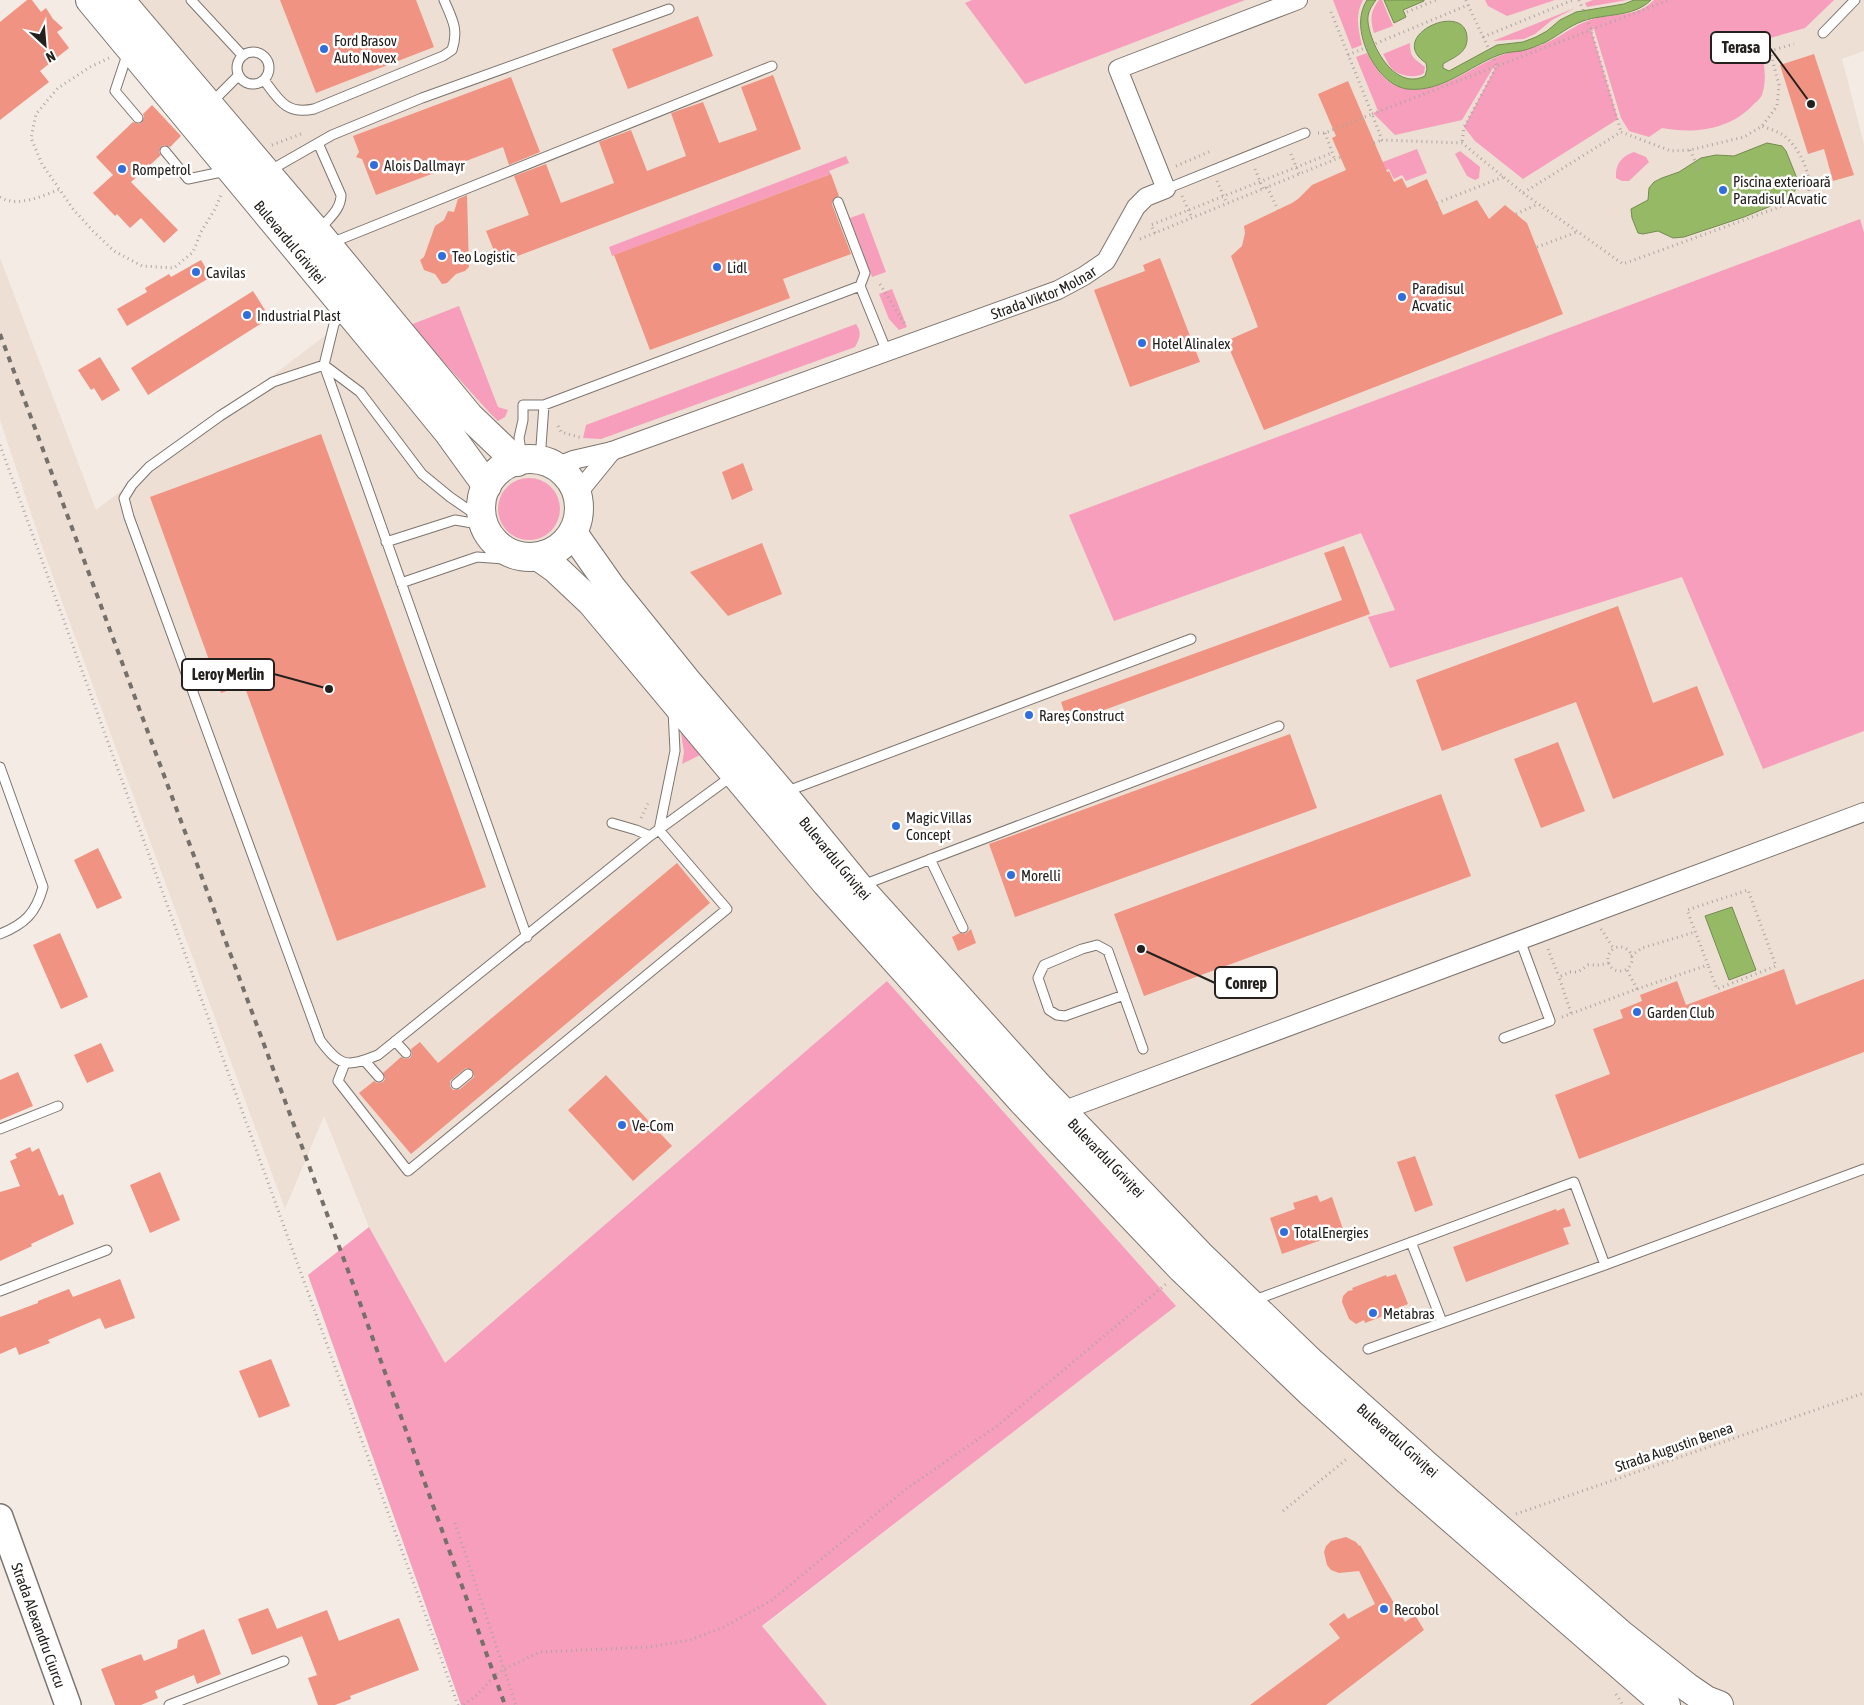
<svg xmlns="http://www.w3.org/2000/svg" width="1864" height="1705" font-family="'Asap Condensed',sans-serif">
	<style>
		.built { fill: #eddfd3 }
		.green { fill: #f79ebc }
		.water { fill: #96b966; stroke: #748b50 }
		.building { fill: #f09383; fill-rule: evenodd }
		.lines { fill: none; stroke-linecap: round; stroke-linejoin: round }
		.lane-casing { stroke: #7d756f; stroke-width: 11 }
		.street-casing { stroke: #7d756f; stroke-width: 20 }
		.secondary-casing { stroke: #7d756f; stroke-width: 28 }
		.primary-casing { stroke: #7d756f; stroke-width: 30 }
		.path { stroke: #ada6a1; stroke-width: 3; stroke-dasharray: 1 4; stroke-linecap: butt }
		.lane { stroke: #fff; stroke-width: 9 }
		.street { stroke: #fff; stroke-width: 18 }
		.secondary { stroke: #fff; stroke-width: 25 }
		.primary { stroke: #fff; stroke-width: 28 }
		.rail { stroke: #75706b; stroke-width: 4; stroke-dasharray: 6 6; stroke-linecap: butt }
		.poi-dot { fill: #2f6edc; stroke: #fff; stroke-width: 2 }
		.labels { text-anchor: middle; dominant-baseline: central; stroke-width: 5; stroke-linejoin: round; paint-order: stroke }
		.poi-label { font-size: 15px; fill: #23201d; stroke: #fff; text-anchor: start }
		.street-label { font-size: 15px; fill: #23201d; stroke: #fff }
		.leader { fill: none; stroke: #23201d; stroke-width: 2 }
		.callout-dot { fill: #23201d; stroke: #fff; stroke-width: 2 }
		.callout { fill: #fff; stroke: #23201d; stroke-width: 2 }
		.callout-label { font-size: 16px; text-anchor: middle; font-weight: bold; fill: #23201d }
	</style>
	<rect width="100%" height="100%" fill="#f4ebe5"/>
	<path class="built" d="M84,0H1864V51L1842,59L1864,144V1705H827L762,1627L1175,1306L887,981L445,1364L369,1227L324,1116L285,1209L45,555L0,420V258L96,510L343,322Z"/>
	<path class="green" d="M972,0H1245L1025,84L965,3Z
		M1333,0H1363C1355,15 1358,29 1362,45L1352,49Z
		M1379,0H1382L1393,26L1374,33C1370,19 1370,12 1379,0Z
		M1485,0H1555L1507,16L1488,6Z
		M1593,0H1627L1587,7L1585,3Z
		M1654,0H1834L1805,28L1760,41C1763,59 1768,77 1762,95C1760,99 1755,103 1752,106C1729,130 1693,134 1662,128L1649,137L1629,131L1621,118L1594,29H1591L1618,119L1523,179L1475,141L1464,127L1496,66L1493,68L1462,120L1395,135L1373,113L1378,111L1356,57L1367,53C1376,69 1387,87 1408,89C1442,93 1469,68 1499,56C1514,50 1531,50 1546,43C1562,36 1574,25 1590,20C1611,12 1636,19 1654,0Z
		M1575,8L1552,20L1535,34L1524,39L1493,41Z
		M1410,43C1410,58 1414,58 1425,67L1424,73C1416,79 1399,76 1392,69C1388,65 1386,58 1383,54Z
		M1417,149L1427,173L1406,181L1402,175L1394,179L1389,169L1379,173L1375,165Z
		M1460,151L1480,167L1479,178L1475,180L1467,176L1455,154Z
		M1634,152L1646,157L1649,162L1629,181H1622L1616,178C1615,164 1622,156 1634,152Z
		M846,156L849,163L829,171L831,174L612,256L609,247Z
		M864,213L886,272L872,277L850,218Z
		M1860,219L1864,233V731L1763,769L1682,577L1390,668L1368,617L1395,610L1361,533L1114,621L1069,515Z
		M892,289L907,327L899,330L889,319L879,294Z
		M459,306L498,407L508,410L505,417L498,421L489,412L410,325Z
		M856,324C862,333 860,338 855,347L601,439L583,438L586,425Z
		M498 509a31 31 0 1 1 62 0a31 31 0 1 1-62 0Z
		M680,727L702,754L682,764L684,752Z
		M887,981L1176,1306L762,1626L827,1705H461L308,1275L369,1227L445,1363Z"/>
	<path class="water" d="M1367,0H1376C1371,7 1367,13 1368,22C1371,47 1395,91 1425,76L1427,69L1426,63C1385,36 1465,0 1467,37C1468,53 1454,57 1443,64V68L1449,71L1497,45L1523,42L1536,37L1547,31L1560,20L1576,12L1624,4L1634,0H1651C1633,18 1605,13 1583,21C1569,26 1559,35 1546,42C1539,45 1530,49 1521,51C1514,52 1506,52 1499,55C1469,66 1442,93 1407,89C1388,86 1374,67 1367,51C1360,34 1357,16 1367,0Z
		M1384,0H1424V1L1403,10L1406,17L1394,23Z
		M1767,143L1782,146L1786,151L1798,181L1797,188L1788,199L1744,217L1684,237L1673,238L1658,231L1643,234L1638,233L1632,218L1631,209L1648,200L1649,188L1654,182L1662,178L1679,172L1701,158L1716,155L1734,156Z
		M1732,907L1756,970L1729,980L1705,916Z"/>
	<path class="building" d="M27,0H32L41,12L46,8L53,19L63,28L57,32L69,48L40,71L49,82L0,120V22Z
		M280,0H416L434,47L316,93Z
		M698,16L713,56L628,89L612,49Z
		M1814,54L1854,175L1833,181L1824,149L1808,154L1780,65Z
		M773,75L801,149L499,263L486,231L529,215L514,176L546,164L561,203L614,183L599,142L631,130L647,171L686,156L671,113L703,102L719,143L757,130L741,87Z
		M511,77L540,152L509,165L503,147L376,195L362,159L356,157L359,152L353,136Z
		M1348,81L1387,172L1389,171L1394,182L1402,178L1407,188L1427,179L1443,215L1477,200L1489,219L1505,205L1527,223L1563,314L1264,430L1226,341L1258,327L1231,256L1242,246L1245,233L1244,226L1292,203L1298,199L1312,185L1346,170L1332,138L1336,136L1318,94Z
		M152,105L181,136L170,147L164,145L161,147L159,152L161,155L131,182L178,230L164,243L141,218L130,228L117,214L115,216L93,193L113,175L96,157L133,122L139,124L142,122L144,117L143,114Z
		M831,174L839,196L834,198L832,204L851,254L783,279L790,298L650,350L614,255Z
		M467,195L469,267L465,271L456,274L447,283L442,284L435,274L424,270L420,260L424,257L435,226L444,220L448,211L454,212L458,199Z
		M1160,258L1200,362L1130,387L1094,290L1145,271L1143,265Z
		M201,260L211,277L127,326L117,309L147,292L145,288L169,274L171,277Z
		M253,291L270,318L148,395L131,368Z
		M100,357L120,390L102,401L94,388L91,390L78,370Z
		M321,434L486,887L337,941L244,685L221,693L150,497Z
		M743,463L753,490L732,500L722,472Z
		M762,543L782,594L728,616L690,572Z
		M1344,546L1370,614L1068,723L1061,702L1342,600L1324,553Z
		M1618,606L1653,703L1697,686L1724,755L1613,799L1576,702L1442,751L1416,680Z
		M1290,734L1317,808L1015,917L989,844Z
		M1558,742L1585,811L1541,828L1514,759Z
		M1441,794L1471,876L1144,996L1114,914Z
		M98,848L122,898L97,909L74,860Z
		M677,863L710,903L411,1154L359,1093L374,1081L377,1083L383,1082L385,1079L383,1073L401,1057L405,1059L410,1058L412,1054L411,1049L420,1042L438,1063ZM466,1068L472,1070L474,1077L460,1089L453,1090L450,1086V1081Z
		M971,929L976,943L958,951L952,937L960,933L965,934Z
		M60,933L88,997L61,1009L33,945Z
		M1784,969L1796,1005L1864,979V1052L1579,1159L1555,1095L1610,1074L1593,1029L1623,1018L1620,1010L1642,1001L1640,995L1677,981L1686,1005Z
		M101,1043L114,1071L87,1083L74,1055Z
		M18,1072L33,1106L0,1120V1080Z
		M606,1075L672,1146L633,1181L568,1110Z
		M30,1147L32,1152L39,1148L59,1196L63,1194L74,1224L31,1244L32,1246L0,1261V1192L20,1186L10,1161L17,1158L15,1154Z
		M1415,1156L1433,1205L1415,1212L1397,1162Z
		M160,1172L180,1220L150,1233L130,1185Z
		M1317,1195L1320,1202L1332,1197L1344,1232L1282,1254L1270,1218L1295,1209L1293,1203Z
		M1564,1208L1571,1226L1563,1228L1569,1244L1466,1282L1453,1247L1556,1209L1557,1211Z
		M1396,1274L1408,1304L1398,1308L1399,1310L1365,1323L1364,1320L1356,1324L1349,1319L1342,1302L1343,1296L1348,1291L1353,1290L1352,1288L1386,1275L1387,1277Z
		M120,1279L135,1318L105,1329L100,1318L48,1340L50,1343L19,1355L16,1347L0,1354V1317L38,1303V1301L69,1289L73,1297Z
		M271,1359L290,1406L259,1418L239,1371Z
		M1346,1537L1356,1542L1359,1546L1360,1545L1405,1622L1415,1615L1424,1630L1326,1705H1250L1340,1638L1329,1624L1344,1613L1348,1619L1375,1604L1359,1571L1339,1573L1331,1570L1327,1565L1324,1552L1326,1546L1331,1541Z
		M268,1608L277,1629L327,1610L339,1641L399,1618L419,1670L350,1696L351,1699L335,1705H318L308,1678L317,1675L302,1636L252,1655L238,1619Z
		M204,1629L221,1674L197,1684L194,1675L155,1691L158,1698L141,1705H115L101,1669L141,1654L144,1661L177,1648L178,1640Z"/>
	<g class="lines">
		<g class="lane-casing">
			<path id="lane" d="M191,0L242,55
				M1823,33L1855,0
				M237 68a16 16 0 1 1 32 0a16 16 0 1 1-32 0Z
				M128,52L115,91L138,118
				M264,80C279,100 286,115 314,109L443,56L452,50C459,29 452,19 444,0
				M212,102L238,76
				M318,143L341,195C341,210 328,219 319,230
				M165,151L188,179L226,171
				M269,171L332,135L422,98L669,9
				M1166,189L1305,133
				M838,202L865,273L860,286L887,352
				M331,243L772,66
				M343,310L334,324L324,365L527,937
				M324,365L273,382L220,416L149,467L132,485L124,498L129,517L320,1040C341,1068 347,1067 378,1055L650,836L732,776
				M324,365L360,392L422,474L450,497L482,519
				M522,458L519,438L523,420V405H544L860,286
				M540,460L544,405
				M386,542L455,520L484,525
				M401,583L477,557L504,559L527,557
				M0,767L43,887C36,913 25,924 0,934
				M785,792L1191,639
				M612,823L636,830L650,836
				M659,830L675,751L673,710
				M930,859L963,928
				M863,885L1279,726
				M1124,995L1065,1016L1057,1015L1049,1010L1038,978L1044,965L1082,949L1097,945L1108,951L1143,1049
				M1504,1038L1550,1021L1520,940
				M395,1041L406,1053
				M364,1060L379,1077
				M345,1063L338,1081L408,1171L727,909L659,830
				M456,1084L468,1074
				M0,1129L58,1106
				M1411,1242L1442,1322
				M0,1291L107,1250
				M1252,1301L1574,1182L1605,1265
				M1368,1349L1605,1265L1864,1169
				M169,1705L284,1661"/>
		</g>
		<g class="street-casing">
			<g id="street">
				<path id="s1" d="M556,467L573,460L612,451L1058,290L1084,276L1106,261L1136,207L1146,197L1166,189L1118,69L1298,0"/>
				<path d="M577,494L612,451"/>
				<path d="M1062,1111L1864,812"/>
			</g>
		</g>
		<g class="secondary-casing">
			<g id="secondary">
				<path id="s2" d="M0,1517L68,1705"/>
			</g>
		</g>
		<g class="primary-casing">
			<g id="primary">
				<path id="s3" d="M90,0L416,393L448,432L487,486"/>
				<path d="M120,0L317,232L469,416L517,462"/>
				<circle cx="530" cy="508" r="49"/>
				<path id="s4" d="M573,533L611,587L686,680L782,793L859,887L1040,1088L1199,1254L1312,1363L1426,1465L1623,1636L1687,1687L1706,1700L1719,1705"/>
				<path d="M539,557L556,569L591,602L826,883L1022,1101L1182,1269L1311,1393L1407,1480L1666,1705"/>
			</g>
		</g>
		<path class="path" d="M1466,0L1468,5
			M1579,0L1591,30L1621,132
			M1331,12L1372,114L1669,0
			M1407,12L1436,0
			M1483,37L1573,0
			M1348,55L1468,5L1497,66L1464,127L1462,143
			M109,58L90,67L58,88L36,114L31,138L42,164L73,209L93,231L114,251L142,266L174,268L193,252L201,232L215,209L221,195
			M1318,133H1325L1372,114L1382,140L1462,143L1523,193L1621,132L1671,151L1690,150L1744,137L1762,126L1777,106L1779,85L1770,51L1794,44
			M1325,133L1335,160
			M1374,143L1382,140
			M272,145L301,134
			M1690,150L1700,172
			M1291,154L1299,174
			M1176,166L1211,151
			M1255,169L1263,189
			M1217,181L1227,204
			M1267,187L1278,210
			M1523,193L1623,264L1807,197C1815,179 1799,146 1783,135C1777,131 1769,129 1762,126
			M1182,196L1192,218
			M0,197C17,208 43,196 60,189
			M1437,203L1503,177
			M1516,214L1538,204
			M1155,233L1151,225L1332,153
			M1140,239L1341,157
			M1537,247L1577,232
			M880,284L906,326
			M558,426L561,432L582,438
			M0,445L458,1705
			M641,818L649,801
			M1601,929L1614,949
			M1608 959a12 12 0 1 1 24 0a12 12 0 1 1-24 0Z
			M1548,949L1559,977
			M1631,956L1642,948L1695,932
			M1637,989L1708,965L1687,910L1748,890L1776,966L1717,989L1708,965
			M1571,1013L1559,977L1570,972H1578L1588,965H1599L1609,963
			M1562,1017L1637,989L1626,968
			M1283,1511L1348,1458
			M1516,1514L1864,1393
			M455,1523L516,1705
			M1616,1694L1623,1705
			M464,1705L478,1694L494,1676L504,1669L540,1652L649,1647L690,1640L724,1627L772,1600L906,1489L997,1426L1166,1284"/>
		<use href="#lane" class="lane"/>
		<use href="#street" class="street"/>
		<use href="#secondary" class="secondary"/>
		<use href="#primary" class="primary"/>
		<path class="rail" d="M0,334L356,1292L505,1705"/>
	</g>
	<g class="poi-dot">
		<circle cx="324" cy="49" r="5"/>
		<circle cx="374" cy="165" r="5"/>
		<circle cx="122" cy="169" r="5"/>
		<circle cx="1723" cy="190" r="5"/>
		<circle cx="442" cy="256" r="5"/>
		<circle cx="717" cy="267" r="5"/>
		<circle cx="196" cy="272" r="5"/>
		<circle cx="1402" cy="297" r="5"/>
		<circle cx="247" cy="315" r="5"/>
		<circle cx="1142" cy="343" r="5"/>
		<circle cx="1029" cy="715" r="5"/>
		<circle cx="896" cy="826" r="5"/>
		<circle cx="1011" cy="875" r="5"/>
		<circle cx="1637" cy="1012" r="5"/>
		<circle cx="622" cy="1125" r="5"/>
		<circle cx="1284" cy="1232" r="5"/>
		<circle cx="1373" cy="1313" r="5"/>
		<circle cx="1384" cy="1609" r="5"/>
	</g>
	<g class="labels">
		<g class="poi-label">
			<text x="334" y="40">Ford Brasov<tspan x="334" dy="17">Auto Novex</tspan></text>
			<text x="384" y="165">Alois Dallmayr</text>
			<text x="132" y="169">Rompetrol</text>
			<text x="1733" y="181">Piscina exterioară<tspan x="1733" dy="17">Paradisul Acvatic</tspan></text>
			<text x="452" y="256">Teo Logistic</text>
			<text x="727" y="267">Lidl</text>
			<text x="206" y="272">Cavilas</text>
			<text x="1412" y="288">Paradisul<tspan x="1412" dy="17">Acvatic</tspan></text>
			<text x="257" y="315">Industrial Plast</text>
			<text x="1152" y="343">Hotel Alinalex</text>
			<text x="1039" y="715">Rareș Construct</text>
			<text x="906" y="817">Magic Villas<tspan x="906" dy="17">Concept</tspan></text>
			<text x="1021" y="875">Morelli</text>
			<text x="1647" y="1012">Garden Club</text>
			<text x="632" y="1125">Ve-Com</text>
			<text x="1294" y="1232">TotalEnergies</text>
			<text x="1383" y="1313">Metabras</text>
			<text x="1394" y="1609">Recobol</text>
		</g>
		<g class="street-label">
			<text stroke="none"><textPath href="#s3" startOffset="314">Bulevardul Griviței</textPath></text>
			<text stroke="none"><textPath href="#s1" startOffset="518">Strada Viktor Molnar</textPath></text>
			<text stroke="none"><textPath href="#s4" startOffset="418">Bulevardul Griviței</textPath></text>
			<text stroke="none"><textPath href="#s4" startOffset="822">Bulevardul Griviței</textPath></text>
			<text stroke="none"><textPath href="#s4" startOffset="1228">Bulevardul Griviței</textPath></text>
			<text transform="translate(1674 1447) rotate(-19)">Strada Augustin Benea</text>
			<text stroke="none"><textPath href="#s2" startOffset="115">Strada Alexandru Ciurcu</textPath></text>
		</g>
	</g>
	<path class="leader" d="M1811 104L1770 48M329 689L274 674M1141 949L1215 983"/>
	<g class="callout-dot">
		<circle cx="1811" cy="104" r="5"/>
		<circle cx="329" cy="689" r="5"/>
		<circle cx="1141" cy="949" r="5"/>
	</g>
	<g class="callout">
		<rect x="1711" y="32" width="59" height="31" rx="5"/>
		<rect x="182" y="659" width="92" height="31" rx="5"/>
		<rect x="1215" y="967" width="62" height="31" rx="5"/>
	</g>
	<g class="callout-label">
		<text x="1741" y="53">Terasa</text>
		<text x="228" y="680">Leroy Merlin</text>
		<text x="1246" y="989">Conrep</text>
	</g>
	<g transform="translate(45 45) rotate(154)" stroke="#ffffff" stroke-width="4" paint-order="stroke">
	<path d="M0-4L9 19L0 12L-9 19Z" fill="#23201d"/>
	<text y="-8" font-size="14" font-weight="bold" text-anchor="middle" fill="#23201d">N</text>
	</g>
</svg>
